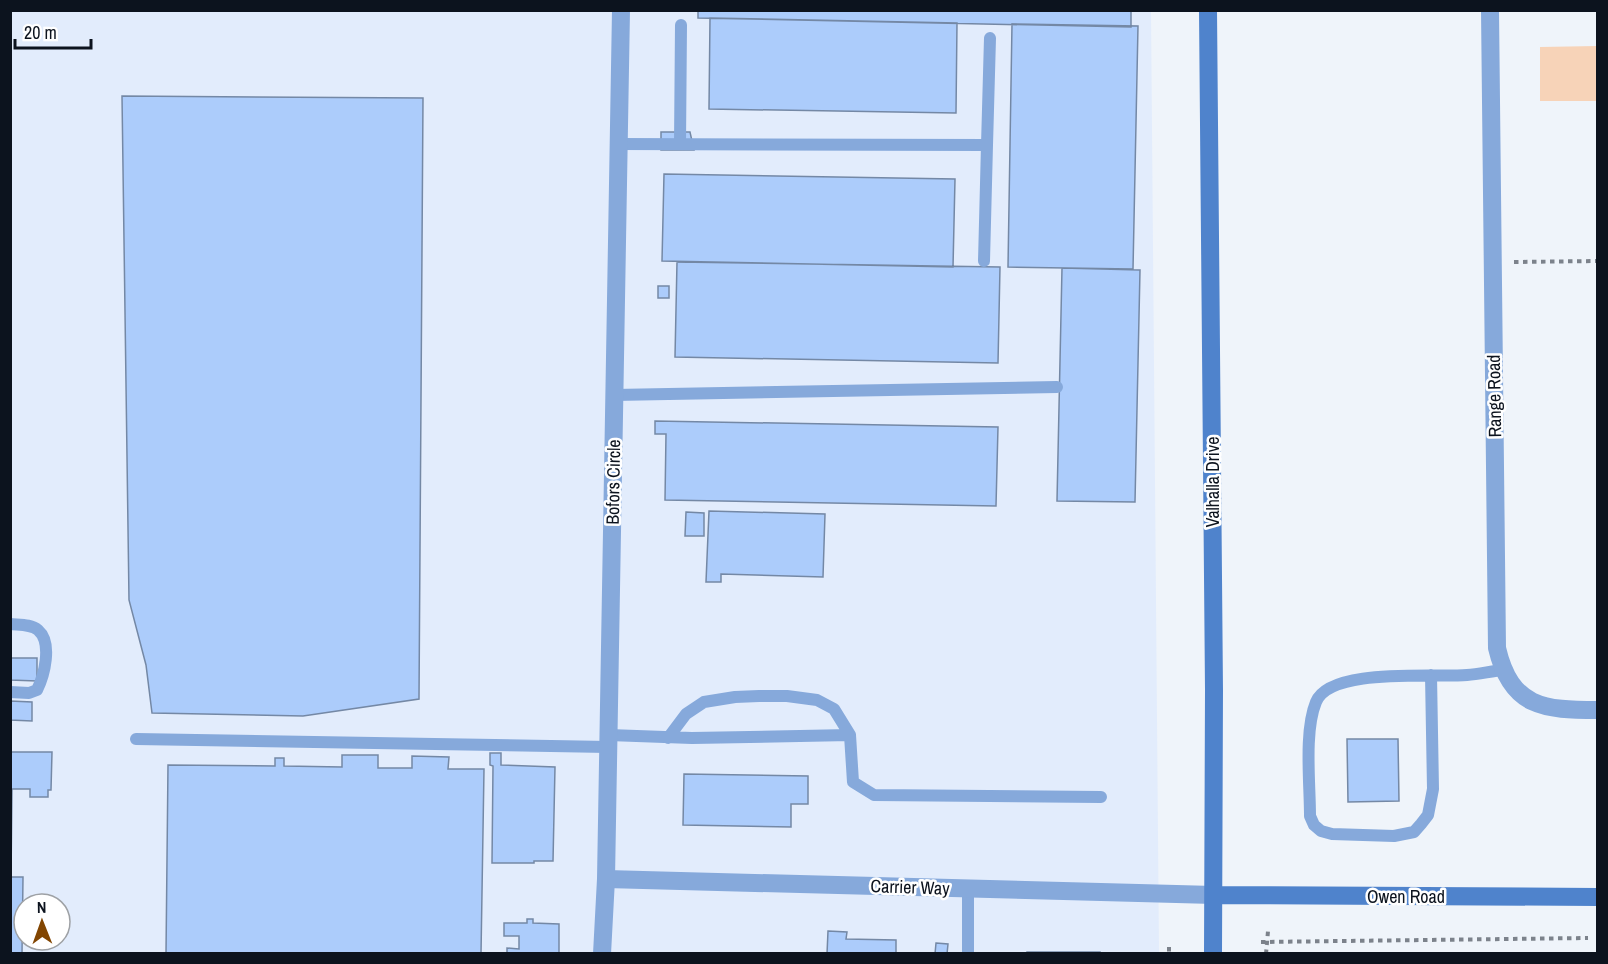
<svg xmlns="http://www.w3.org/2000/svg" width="1608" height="964" font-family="'Archivo Narrow',sans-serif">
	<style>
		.built { fill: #e2ecfc; fill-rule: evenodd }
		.green { fill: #f7d3b8 }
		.building { fill: #acccfb; stroke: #7488a5; stroke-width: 1.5 }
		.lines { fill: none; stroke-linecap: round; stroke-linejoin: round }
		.path { stroke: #7c828b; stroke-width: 4; stroke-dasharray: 4.5 4.5; stroke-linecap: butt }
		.lane { stroke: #86a9db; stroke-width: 12 }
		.street { stroke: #86a9db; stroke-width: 18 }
		.secondary { stroke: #4f83cc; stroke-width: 18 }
		.labels { text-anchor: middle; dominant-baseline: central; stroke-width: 5; stroke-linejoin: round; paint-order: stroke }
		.street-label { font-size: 18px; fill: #0c131e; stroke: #fff }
	</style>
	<rect width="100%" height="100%" fill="#eff4fa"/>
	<path class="built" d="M10,11H1151L1159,953H11ZM24,904H60V940H24Z"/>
	<path class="green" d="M1597,46V101H1540V47Z"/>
	<path class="building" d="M698,10H1131V27L698,18Z
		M710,18L957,23L956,113L709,109Z
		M1012,24L1138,26L1133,269L1008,267Z
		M122,96L423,98L419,699L303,716L152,713L146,665L129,600Z
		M661,132H690L694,150H661Z
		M664,174L955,179L953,267L662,261Z
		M677,262L1000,267L998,363L675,357Z
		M1062,268L1140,270L1135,502L1057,501Z
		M658,286H669V298H658Z
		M655,421L998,427L996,506L665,500L666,434H655Z
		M709,511L825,514L823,577L721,574V582H706Z
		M686,512L704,513V536H685Z
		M10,658H37V681L10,680Z
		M10,701L32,702V721L10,720Z
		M1347,739H1398L1399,801L1348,802Z
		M10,752H52L51,790H48V797H30V789H12L11,877H23L22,954H10Z
		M490,753H501V765L555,767L553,861H534V863H492L493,766L490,765Z
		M342,755H378V768H412V756L449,757L448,769H484L481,954H166L168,765L275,766V758H284V766L342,767Z
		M684,774L808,776V804H791V827L683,825Z
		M527,919H533V923L559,924V954H507V948L519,949V936H504V923H527Z
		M828,931L847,932L846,939L896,940V954H827Z
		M936,943L948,944L947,954H935Z
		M1027,952H1100V954H1027Z"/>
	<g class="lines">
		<path class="path" d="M1514,262L1598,261
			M1261,942L1588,938
			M1169,947V954
			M1266,954L1268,931"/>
		<path class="lane" d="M619,144L987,145L984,261
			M680,144L681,25
			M987,145L990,38
			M614,395L1057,387
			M10,624C20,625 31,624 38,630C53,643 44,676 37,690L29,693L10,692
			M1431,675L1433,789L1428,815L1421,824L1414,832L1394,836L1332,834L1321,831L1314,825L1310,816C1310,783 1304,731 1316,702C1330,667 1434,678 1467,675C1480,674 1492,671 1504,670
			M609,735L692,738L850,735
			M668,738L686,714L704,702L735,697L759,696H787L817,700L834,709L850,735L853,782L874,795L1101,797
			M136,739L608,747
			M968,889V954"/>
		<path class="street" d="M1490,10L1497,648C1511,708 1544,710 1598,710
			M606,879L1214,895
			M602,954L606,879L621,10"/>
		<path class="secondary" d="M1208,10L1214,690L1213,954
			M1214,895L1598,897"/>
	</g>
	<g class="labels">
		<g class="street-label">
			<text transform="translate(1494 396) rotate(-91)">Range Road</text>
			<text transform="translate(613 482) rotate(-89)">Bofors Circle</text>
			<text transform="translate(1212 482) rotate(-90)">Valhalla Drive</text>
			<text transform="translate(910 887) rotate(2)">Carrier Way</text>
			<text x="1406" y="896">Owen Road</text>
		</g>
	</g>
	<rect width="1608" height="964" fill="none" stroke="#0c131e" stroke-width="24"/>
	<g transform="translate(42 922) rotate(359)"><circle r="28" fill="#ffffff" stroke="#9ea1a5" stroke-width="1.5"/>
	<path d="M0-4.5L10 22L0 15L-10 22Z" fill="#824501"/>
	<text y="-9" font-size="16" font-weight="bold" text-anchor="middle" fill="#0c131e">N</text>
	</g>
	<path d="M15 39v9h76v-9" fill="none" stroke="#0c131e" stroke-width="3"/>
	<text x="24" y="39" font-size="18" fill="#0c131e" stroke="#ffffff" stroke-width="4.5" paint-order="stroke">20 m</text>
</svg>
